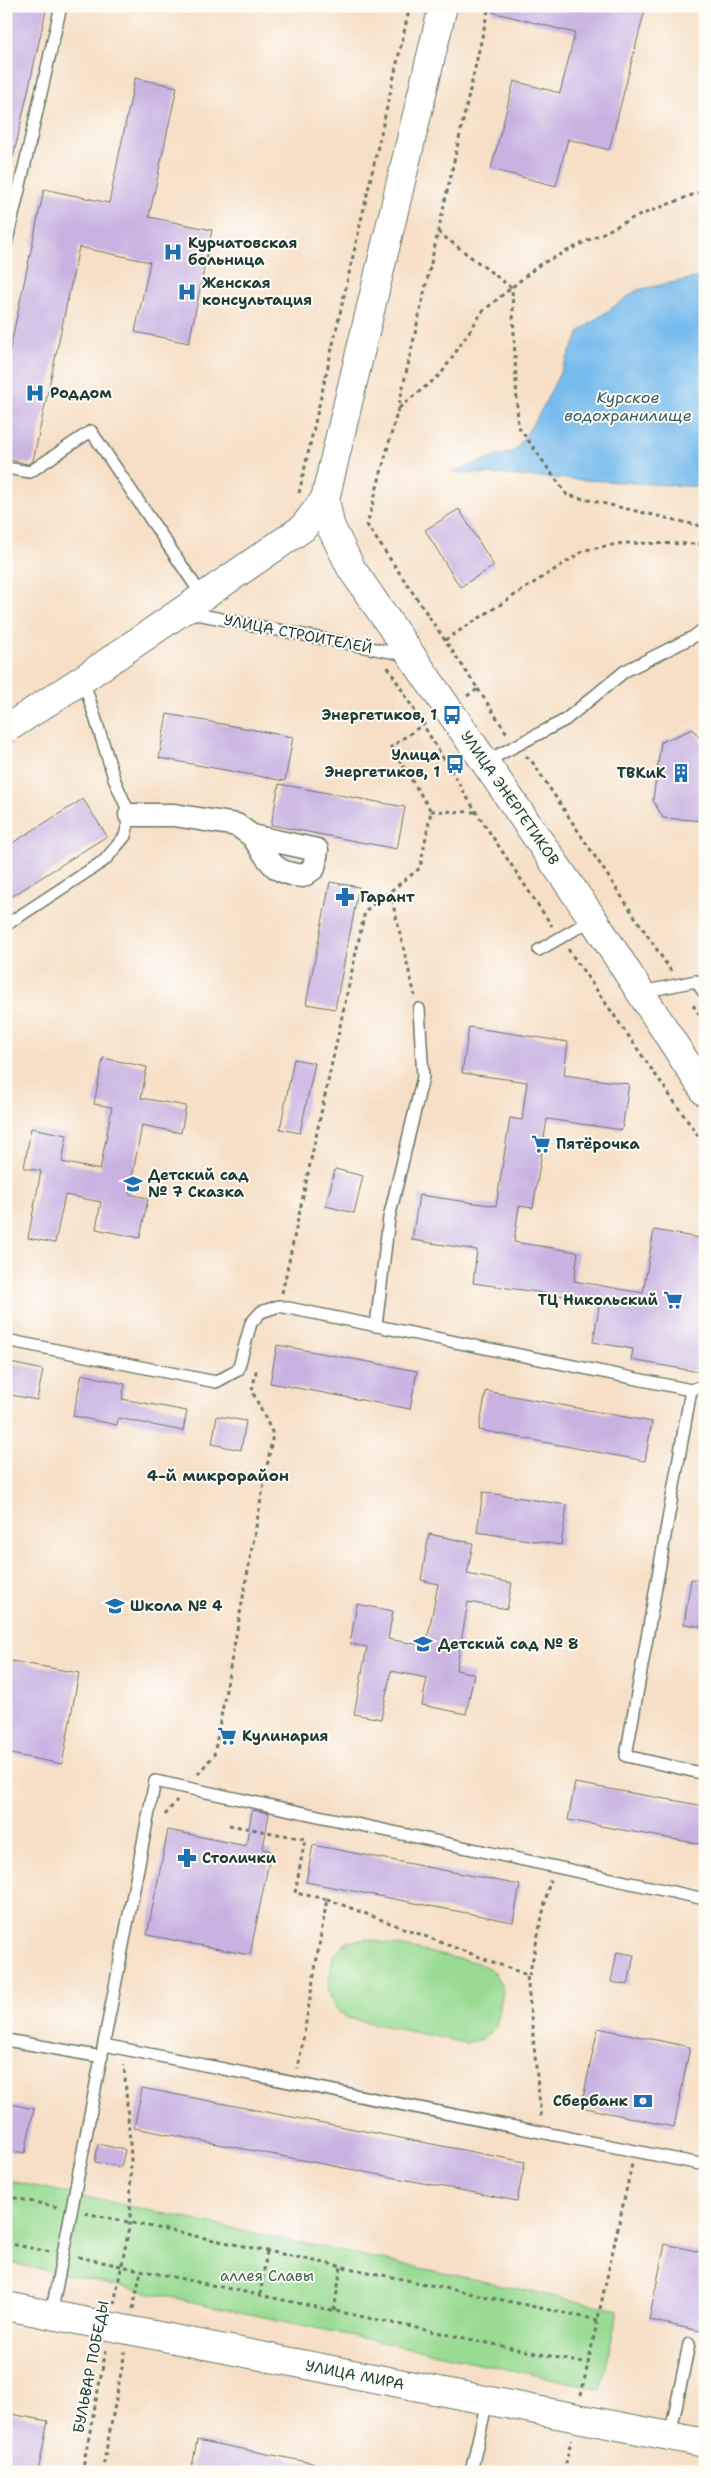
<svg xmlns="http://www.w3.org/2000/svg" width="711" height="2478" font-family="'Shantell Sans',sans-serif">
	<style>
		.green { fill: #99db93; stroke: #5c8c64 }
		.water { fill: #76bbed; stroke: #4a7c90 }
		.building { fill: #c9b2e2 }
		.lines { fill: none; stroke-linecap: round; stroke-linejoin: round }
		.service-casing { stroke: #6a7667; stroke-width: 14 }
		.minor-casing { stroke: #6a7667; stroke-width: 25 }
		.tertiary-casing { stroke: #6a7667; stroke-width: 30 }
		.secondary-casing { stroke: #6a7667; stroke-width: 30 }
		.path { stroke: #6a7667; stroke-width: 3; stroke-dasharray: 4 4; stroke-linecap: butt }
		.service { stroke: #fff; stroke-width: 11 }
		.minor { stroke: #fff; stroke-width: 22 }
		.tertiary { stroke: #fff; stroke-width: 28 }
		.secondary { stroke: #fff; stroke-width: 28 }
		.labels { text-anchor: middle; dominant-baseline: central; stroke-width: 4; stroke-linejoin: round; paint-order: stroke }
		.poi-label { font-size: 15px; font-weight: bold; fill: #1f3d34; stroke: #fdfcf7; text-anchor: start }
		.street-label { font-size: 15px; fill: #1f3d34; stroke: #fdfcf7 }
		.park-label { font-size: 15px; fill: #3e644c; stroke: #fdfcf7 }
		.water-label { font-size: 16px; font-style: italic; fill: #355c62; stroke: #fdfcf7 }
		.neighbourhood-label { font-size: 16px; font-weight: bold; fill: #1f3d34; stroke: #fdfcf7 }
	</style>
	<rect width="100%" height="100%" fill="#fdfcf7"/>
	<filter id="ink" filterUnits="userSpaceOnUse"><feTurbulence type="fractalNoise" baseFrequency=".02" numOctaves="2"/><feDisplacementMap in="SourceGraphic" scale="10" xChannelSelector="R" yChannelSelector="G"/><feConvolveMatrix kernelMatrix="1 2 1 2 8 2 1 2 1" color-interpolation-filters="sRGB"/></filter>
	<filter id="wash" filterUnits="userSpaceOnUse"><feTurbulence type="fractalNoise" baseFrequency=".0096" numOctaves="4" result="noise"/><feDisplacementMap in="SourceGraphic" scale="20" xChannelSelector="R" yChannelSelector="G"/><feGaussianBlur stdDeviation="1.12" result="paint"/><feColorMatrix in="noise" values="0 0 0 0 0 0 0 0 0 0 0 0 0 0 0 0 0 1.4 0 .05"/><feComposite in="paint" operator="in"/></filter>
	<g filter="url(#wash)">
		<rect width="100%" height="100%" fill="#f6dfc6"/>
		<path class="green" d="M367,1939L478,1963L495,1972L503,1991L496,2026L483,2039L465,2043L347,2018L333,2005L328,1988L333,1956L347,1942Z
			M6,2180L618,2310L601,2389L6,2262Z"/>
		<path class="water" d="M705,276V487L451,472L516,450L542,409L581,330L637,290Z"/>
		<g id="blocks">
			<path class="building" d="M6,6H47L13,158L6,157Z
				M493,6H646L609,150L568,139L556,186L491,169L514,81L560,93L575,33L492,12Z
				M135,78L177,87L149,217L212,230L189,343L135,332L150,262L79,247L33,461L28,464L6,459V368L44,189L109,203Z
				M459,509L494,566L460,587L425,530Z
				M167,714L293,737L285,781L159,758Z
				M693,729L705,746V821L663,818L653,800L661,742Z
				M279,784L405,807L397,849L271,825Z
				M83,799L107,836L6,900V847Z
				M330,882L359,887L335,1009L306,1004Z
				M469,1027L568,1042L564,1075L629,1084L622,1130L547,1119L533,1208L519,1206L514,1242L578,1252L574,1281L643,1293L654,1230L705,1239V1373L631,1360L633,1349L593,1342L600,1301L473,1283L477,1250L412,1240L419,1195L496,1206L510,1118L522,1120L527,1082L462,1073Z
				M103,1058L147,1067L141,1098L186,1106L181,1133L142,1125L129,1194L148,1198L140,1238L96,1229L101,1202L65,1195L55,1243L28,1238L41,1171L24,1168L31,1128L67,1135L62,1162L100,1170L112,1107L94,1104Z
				M294,1059L315,1063L300,1133L280,1129Z
				M335,1169L363,1176L354,1213L326,1206Z
				M277,1345L417,1371L410,1409L270,1383Z
				M6,1362L43,1370L37,1400L6,1394Z
				M82,1374L125,1384L122,1399L187,1411L183,1431L118,1418L117,1425L73,1416Z
				M486,1391L652,1422L645,1461L479,1430Z
				M217,1416L246,1421L241,1450L212,1444Z
				M483,1492L567,1505L561,1545L477,1532Z
				M429,1534L473,1543L467,1574L512,1583L507,1609L468,1602L456,1670L474,1674L466,1714L422,1705L427,1678L391,1671L381,1719L354,1714L367,1647L350,1644L357,1604L393,1611L388,1639L426,1646L438,1584L421,1580Z
				M691,1579L705,1581V1627L684,1624Z
				M6,1660L79,1673L62,1764L6,1753Z
				M575,1783L705,1806V1845L568,1820Z
				M252,1810L269,1813L263,1849L271,1851L250,1955L147,1935L168,1830L246,1846Z
				M313,1845L520,1885L513,1922L306,1882Z
				M617,1952L634,1955L628,1985L611,1982Z
				M598,2028L690,2047L674,2127L581,2107Z
				M142,2088L525,2162L517,2201L134,2128Z
				M6,2103L34,2109L25,2153L6,2150Z
				M98,2144L125,2150L121,2167L95,2162Z
				M665,2244L705,2253V2332L649,2320Z
				M6,2413L48,2421L38,2472H6Z
				M197,2440L318,2464V2472H191Z"/>
		</g>
	</g>
	<g filter="url(#ink)">
		<use href="#blocks" fill-opacity="0" stroke="#6a7667" stroke-width="1"/>
		<g class="lines">
			<g class="service-casing">
				<path id="service" d="M6,191L18,194L61,6
					M6,244L18,194
					M6,468L30,472L91,431L203,597
					M186,612L406,655
					M485,762L565,720L625,671L693,637L705,628
					M6,925L105,860L125,836L130,815L115,781L83,679
					M539,950L593,919
					M642,992L696,981L705,994
					M692,1074L705,1060
					M376,1326L389,1218L423,1077L419,1009
					M6,1340L216,1382L238,1370L251,1323L261,1312L279,1306L691,1390L705,1385
					M691,1390L626,1756L705,1774
					M6,2040L102,2057
					M104,2045L705,2165
					M51,2315L155,1781L705,1899
					M670,2436L689,2344
					M471,2472L487,2401"/>
			</g>
			<g class="minor-casing">
				<path id="minor" d="M130,815H174L237,825L252,836L317,850L314,868L303,876C271,873 270,860 252,836"/>
			</g>
			<g class="tertiary-casing">
				<path id="tertiary" d="M6,729L83,679L303,528L325,499"/>
			</g>
			<g class="secondary-casing">
				<path id="secondary" d="M443,6L325,499L330,525L351,568L593,919L705,1092
					M6,2306L705,2443"/>
			</g>
			<path class="path" d="M438,232L512,288L518,426L567,495L705,527
				M399,408L441,374L483,311L539,265L633,218L705,190
				M299,493L410,6
				M445,640L585,550L623,543L705,544
				M388,667L476,812L552,926
				M478,689L508,735
				M467,696L478,689L367,525L398,409L489,6
				M526,756L533,763L671,971
				M431,811L475,812
				M390,892L415,996
				M568,949L705,1146
				M693,1005L705,1023
				M282,1293L365,911L420,868L431,811L391,747L428,721
				M198,1774L214,1755L273,1434L252,1391L257,1367
				M165,1815L177,1800
				M229,1825L305,1839L295,1893L327,1899L298,2069
				M327,1899L527,1975L541,2117
				M529,1976L550,1880
				M6,2196L57,2207
				M85,2213L598,2320
				M6,2243L50,2252
				M78,2257L588,2364
				M260,2295L267,2251
				M114,2304L130,2223L131,2156L124,2065
				M133,2309L141,2271
				M334,2311L341,2267
				M581,2395L632,2164
				M82,2472L106,2350
				M102,2472L125,2352
				M564,2472L571,2440"/>
			<use href="#service" class="service"/>
			<use href="#minor" class="minor"/>
			<use href="#tertiary" class="tertiary"/>
			<use href="#secondary" class="secondary"/>
		</g>
	</g>
	<defs>
		<g id="hospital-bare" transform="scale(1.5)"><path d="M-5-5h3v3.5h4V-5h3V5h-3V1.5h-4V5h-3Z" fill="#1f6fb2" stroke="#fdfcf7" stroke-width="2.5" paint-order="stroke"/></g>
		<g id="bus-bare" transform="scale(1.5)"><path d="M-5-6H5V4H4V6H2V4H-2V6H-4V4H-5ZM-3.5-4V0h7V-4ZM-3.5 1.2v1.5H-2V1.2ZM2 1.2v1.5H3.5V1.2Z" fill="#1f6fb2" stroke="#fdfcf7" stroke-width="2.5" paint-order="stroke"/></g>
		<g id="building-bare" transform="scale(1.5)"><path d="M-4-6H4V6H1V3H-1V6H-4ZM-2.5-4.3h1.7v1.8h-1.7ZM.8-4.3h1.7v1.8H.8ZM-2.5-1h1.7V.8h-1.7ZM.8-1h1.7V.8H.8Z" fill="#1f6fb2" stroke="#fdfcf7" stroke-width="2.5" paint-order="stroke"/></g>
		<g id="pharmacy-bare" transform="scale(1.5)"><path d="M-2-6h4v4h4v4h-4v4h-4v-4h-4v-4h4Z" fill="#1f6fb2" stroke="#fdfcf7" stroke-width="2.5" paint-order="stroke"/></g>
		<g id="supermarket-bare" transform="scale(1.5)"><path d="M-6-5.5h2.5l.6 2H6L4.5 2H-2.5L-4.4-4H-6ZM-1.5 3.2a1.3 1.3 0 1 0 .1 0ZM3 3.2a1.3 1.3 0 1 0 .1 0Z" fill="#1f6fb2" stroke="#fdfcf7" stroke-width="2.5" paint-order="stroke"/></g>
		<g id="school-bare" transform="scale(1.5)"><path d="M0-5L7-2L0 1L-7-2ZM-4 1L0 2.5L4 1V4Q0 6-4 4Z" fill="#1f6fb2" stroke="#fdfcf7" stroke-width="2.5" paint-order="stroke"/></g>
		<g id="bank-bare" transform="scale(1.5)"><path d="M-6-4H6V4H-6ZM0-2.3a2.3 2.3 0 1 0 0 4.6a2.3 2.3 0 1 0 0-4.6Z" fill="#1f6fb2" stroke="#fdfcf7" stroke-width="2.5" paint-order="stroke"/></g>
	</defs>
	<g fill-rule="evenodd">
		<use href="#hospital-bare" x="173" y="252"/>
		<use href="#hospital-bare" x="187" y="292"/>
		<use href="#hospital-bare" x="35" y="393"/>
		<use href="#bus-bare" x="452" y="715"/>
		<use href="#bus-bare" x="455" y="764"/>
		<use href="#building-bare" x="681" y="773"/>
		<use href="#pharmacy-bare" x="345" y="897"/>
		<use href="#supermarket-bare" x="541" y="1144"/>
		<use href="#school-bare" x="133" y="1184"/>
		<use href="#supermarket-bare" x="673" y="1300"/>
		<use href="#school-bare" x="115" y="1606"/>
		<use href="#school-bare" x="423" y="1644"/>
		<use href="#supermarket-bare" x="227" y="1736"/>
		<use href="#pharmacy-bare" x="187" y="1858"/>
		<use href="#bank-bare" x="643" y="2101"/>
	</g>
	<g class="labels">
		<g class="poi-label">
			<text x="188" y="243">Курчатовская<tspan x="188" dy="17">больница</tspan></text>
			<text x="202" y="283">Женская<tspan x="202" dy="17">консультация</tspan></text>
			<text x="50" y="393">Роддом</text>
			<text x="437" y="715" text-anchor="end">Энергетиков, 1</text>
			<text x="440" y="755" text-anchor="end">Улица<tspan x="440" dy="17">Энергетиков, 1</tspan></text>
			<text x="666" y="773" text-anchor="end">ТВКиК</text>
			<text x="360" y="897">Гарант</text>
			<text x="556" y="1144">Пятёрочка</text>
			<text x="148" y="1175">Детский сад<tspan x="148" dy="17">№ 7 Сказка</tspan></text>
			<text x="658" y="1300" text-anchor="end">ТЦ Никольский</text>
			<text x="130" y="1606">Школа № 4</text>
			<text x="438" y="1644">Детский сад № 8</text>
			<text x="242" y="1736">Кулинария</text>
			<text x="202" y="1858">Столички</text>
			<text x="628" y="2101" text-anchor="end">Сбербанк</text>
		</g>
		<g class="street-label">
			<text transform="translate(298 634) rotate(11)">УЛИЦА СТРОИТЕЛЕЙ</text>
			<text transform="translate(510 798) rotate(55)">УЛИЦА ЭНЕРГЕТИКОВ</text>
			<text transform="translate(91 2367) rotate(-79)">БУЛЬВАР ПОБЕДЫ</text>
			<text transform="translate(355 2375) rotate(11)">УЛИЦА МИРА</text>
		</g>
		<g class="park-label">
			<text x="267" y="2276">аллея Славы</text>
		</g>
		<g class="water-label">
			<text x="628" y="397">Курское<tspan x="628" dy="18">водохранилище</tspan></text>
		</g>
		<g class="neighbourhood-label">
			<text x="218" y="1475">4-й микрорайон</text>
		</g>
	</g>
	<rect width="711" height="2478" fill="none" stroke="#fdfcf7" stroke-width="25"/>
</svg>
